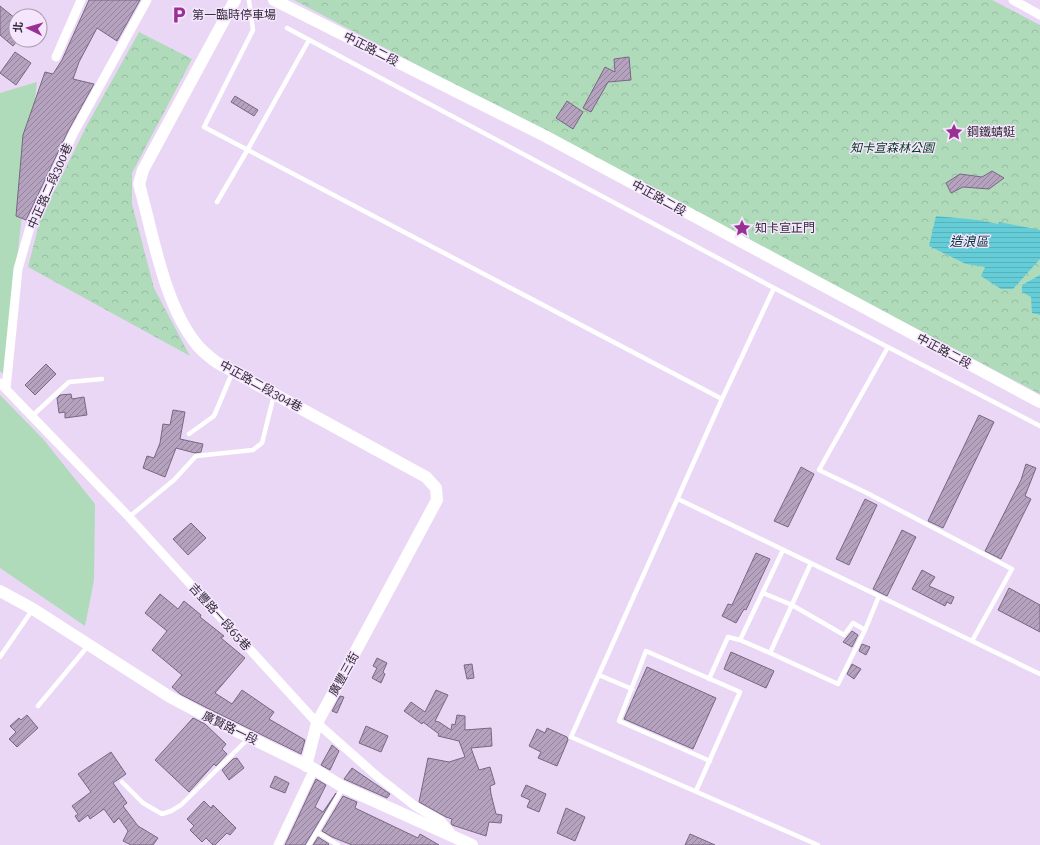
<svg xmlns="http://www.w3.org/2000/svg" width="1040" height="845" font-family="'Roboto Serif','Noto Sans TC',serif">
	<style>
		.grass { fill: #afdbbb }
		.park { fill: url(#park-crowns) }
		.water { fill: url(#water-rules) }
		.building { fill: url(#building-hatch); stroke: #786782 }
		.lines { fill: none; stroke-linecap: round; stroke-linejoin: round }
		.lane { stroke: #fff; stroke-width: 4.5 }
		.street { stroke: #fff; stroke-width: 9 }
		.secondary { stroke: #fff; stroke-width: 12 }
		.labels { text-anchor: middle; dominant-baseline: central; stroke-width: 3; stroke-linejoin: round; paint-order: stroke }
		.poi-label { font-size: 12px; fill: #312935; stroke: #f5e6fe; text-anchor: start }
		.street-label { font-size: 12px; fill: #312935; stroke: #f5e6fe }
		.park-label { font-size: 12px; font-style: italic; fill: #00381a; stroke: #f5e6fe }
		.water-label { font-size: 13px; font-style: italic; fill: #00353a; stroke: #f5e6fe }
	</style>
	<defs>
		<pattern id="park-crowns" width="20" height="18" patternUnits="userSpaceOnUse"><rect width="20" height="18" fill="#afdbbb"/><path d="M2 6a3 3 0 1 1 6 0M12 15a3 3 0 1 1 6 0" fill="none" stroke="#97bca1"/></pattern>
		<pattern id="water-rules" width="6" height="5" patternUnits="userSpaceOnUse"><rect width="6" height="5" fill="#64cdd8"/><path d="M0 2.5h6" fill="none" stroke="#57b0ba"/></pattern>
		<pattern id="building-hatch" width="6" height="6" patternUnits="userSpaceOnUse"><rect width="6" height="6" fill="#b4a2bf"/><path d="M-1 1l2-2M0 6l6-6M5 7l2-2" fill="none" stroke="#93849c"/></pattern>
	</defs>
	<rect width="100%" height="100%" fill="#ead7f5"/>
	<path class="grass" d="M37,82L4,375L0,371V93Z
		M0,395L44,440L95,504L94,580L85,626L0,568Z"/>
	<path class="park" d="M294,0H992L1040,25V394Z
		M139,32L192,59L132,173V204L154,288L190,356L28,267L40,220L87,125Z"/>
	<path class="water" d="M936,216L978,220L998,224L999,222L1040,230V259L1013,289H1001L981,276L985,267L966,264L929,246Z
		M1040,275V315L1032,313L1031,297L1022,292V285Z"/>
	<path class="building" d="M89,0H140L117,41L97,28L79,62L73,79L94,84L68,131L26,220L16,216L23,135L45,72L53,74L62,60Z
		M0,6L16,19V42L13,46L0,35Z
		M15,52L31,63L16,85L0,73Z
		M629,57L631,80L608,82L591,112L583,108L605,67L615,72L614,59Z
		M235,96L258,110L254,116L231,102Z
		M567,101L583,112L573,129L556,118Z
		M992,171L1004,178L989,189L963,187L951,193L946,183L960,174L982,177Z
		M46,364L56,374L35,395L25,385Z
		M71,394L72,399L84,397L87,415L65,418V412L59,413L57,398L60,395Z
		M173,410L185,412L180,439L203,444L201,452L195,453L176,448L165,477L143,468L147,456L154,458L160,443L163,424L170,425Z
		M979,415L994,422L943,528L928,521Z
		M1026,464L1036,468L1025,496L1031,499L1001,559L985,551L1021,480Z
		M801,467L814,474L788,527L774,521Z
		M865,499L877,505L849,565L836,559Z
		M191,523L206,538L188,555L173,539Z
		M902,530L916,537L887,596L873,589Z
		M756,553L770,559L746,610L744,609L736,623L722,616L728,604L732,605Z
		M922,570L935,577L929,586L954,597L951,604L947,602L945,606L912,589Z
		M1009,588L1040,605V632L998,610Z
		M160,594L178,609L184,601L201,615L200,617L224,636L221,638L245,658L215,693L232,704L242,690L274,712L269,719L305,740L301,754L211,710L180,694L172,687L182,675L152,650L167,631L145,613Z
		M852,631L858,635L852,647L843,642Z
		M862,644L870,647L866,655L859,651Z
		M731,652L774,671L766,688L724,669Z
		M377,658L387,663L383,672L385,674L381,683L372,678L377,668L373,666Z
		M472,664L474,678L467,679L464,665Z
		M852,664L861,669L854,679L847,674Z
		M647,667L716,698L693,749L624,719Z
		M436,690L448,695L435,721L439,722L451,730L452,724L455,725L457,715L465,716V730L491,728L492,746L471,748L479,770L490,767L495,784L490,786L491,794L496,814L502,815L501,823L489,822L486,836L452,825L451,823L452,819L446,817L419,802L428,758L449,762L465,757L459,741L438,736L439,734L423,722L422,724L404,711L411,702L425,712Z
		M340,696L344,697L337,713L332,711Z
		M27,715L38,728L17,747L9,739L16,732L10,726L19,718L21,720Z
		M193,718L205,724L226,744L222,749L227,754L216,766L214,764L189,792L155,760Z
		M366,726L388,736L381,752L359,743Z
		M547,728L567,737L568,740L557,766L538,758L541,752L529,746L537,729L545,733Z
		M332,745L339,751L330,770L321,765Z
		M111,752L126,774L113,783L127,803L123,806L138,826L158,838L153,845H131L123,841L128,831L119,818L114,823L104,809L90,819L88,815L79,822L75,816L78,814L72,806L91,792L78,774Z
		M237,758L244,768L229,780L222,770L233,759Z
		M352,768L390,794L387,798L344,779Z
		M275,776L289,783L285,793L270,787Z
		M316,779L326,785L315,807L323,812L336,793L305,845H285Z
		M526,785L546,794L539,812L527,807L530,800L521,796Z
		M343,796L357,802L355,808L418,838L420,834L439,845H352L332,837L322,831Z
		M204,801L211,808L213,805L236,828L230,835L227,833L215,845H213L206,838L202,842L190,830L194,826L187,819Z
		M566,808L585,817L575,841L557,833Z
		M690,834L715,845H685Z
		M318,837L329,844L328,845H313Z"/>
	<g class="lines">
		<path class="lane" d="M249,0L253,30L204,127L722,399L571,737L818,845
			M287,28L774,288L1040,426
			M217,202L248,149L309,40
			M888,347L819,470L867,493L1012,569L972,641
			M722,399L774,288
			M32,416L69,382L102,379
			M189,434L214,416L233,371
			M678,499L1040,674
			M129,517L174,480L196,456L253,450L262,443L274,395
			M811,563L770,653L838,684L865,630L879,596
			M763,593L792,605L844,635L853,623L865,630
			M740,640L770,653
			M0,657L33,609
			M599,675L632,689
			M709,679L728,637L740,640L783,550
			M38,706L88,646
			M122,782L143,803L162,814L171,811L181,805L248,739
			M696,791L740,692L646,651L619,721L710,761
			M317,832L338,845
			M309,845L343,788"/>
		<path class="street" d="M1013,0L1040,15
			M56,57L81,0
			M0,383L129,517L317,723L378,777L415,806L441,821L453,835
			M6,389L18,269L30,227L73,134L147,0
			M278,845L314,769"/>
		<path class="secondary" d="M235,0L143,170L139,184C153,234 164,306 198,346C203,352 210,357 216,362L426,477L436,488L437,500L317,723L306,766
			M274,0L543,135L1040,402
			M0,591L33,609L170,697L208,717L314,769L343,787L472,845"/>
	</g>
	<defs>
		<g id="parking-bare" transform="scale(1.38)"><path d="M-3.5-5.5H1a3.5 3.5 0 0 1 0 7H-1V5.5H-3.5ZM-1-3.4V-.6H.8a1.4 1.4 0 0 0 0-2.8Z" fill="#993195" stroke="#f5e6fe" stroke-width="2.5" paint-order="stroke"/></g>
		<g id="sight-bare" transform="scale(1.38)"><path d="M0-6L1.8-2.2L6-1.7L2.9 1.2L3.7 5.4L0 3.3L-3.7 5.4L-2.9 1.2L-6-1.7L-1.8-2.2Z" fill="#993195" stroke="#f5e6fe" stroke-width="2.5" paint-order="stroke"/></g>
	</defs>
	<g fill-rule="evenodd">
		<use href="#parking-bare" x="179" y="15"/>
		<use href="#sight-bare" x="954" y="132"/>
		<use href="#sight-bare" x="742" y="228"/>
	</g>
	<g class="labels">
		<g class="poi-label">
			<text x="192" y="15">第一臨時停車場</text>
			<text x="967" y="132">鋼鐵蜻蜓</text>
			<text x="755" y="228">知卡宣正門</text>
		</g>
		<g class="street-label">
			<text transform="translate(371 49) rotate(27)">中正路二段</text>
			<text transform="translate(50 186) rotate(-66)">中正路二段300巷</text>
			<text transform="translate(659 198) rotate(29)">中正路二段</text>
			<text transform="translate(944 351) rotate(28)">中正路二段</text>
			<text transform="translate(261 386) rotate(29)">中正路二段304巷</text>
			<text transform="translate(220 617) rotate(48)">吉豐路一段65巷</text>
			<text transform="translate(344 674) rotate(-61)">廣豐三街</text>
			<text transform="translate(230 728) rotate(26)">廣賢路一段</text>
		</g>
		<g class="park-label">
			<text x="892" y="148">知卡宣森林公園</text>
		</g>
		<g class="water-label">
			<text x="969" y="241">造浪區</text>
		</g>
	</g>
	<g transform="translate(28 28) rotate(275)"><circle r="19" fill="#f5e6fe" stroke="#a79aae"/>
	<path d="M0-3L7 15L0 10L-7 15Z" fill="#993195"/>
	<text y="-6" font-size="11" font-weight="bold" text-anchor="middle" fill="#312935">北</text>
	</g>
</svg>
